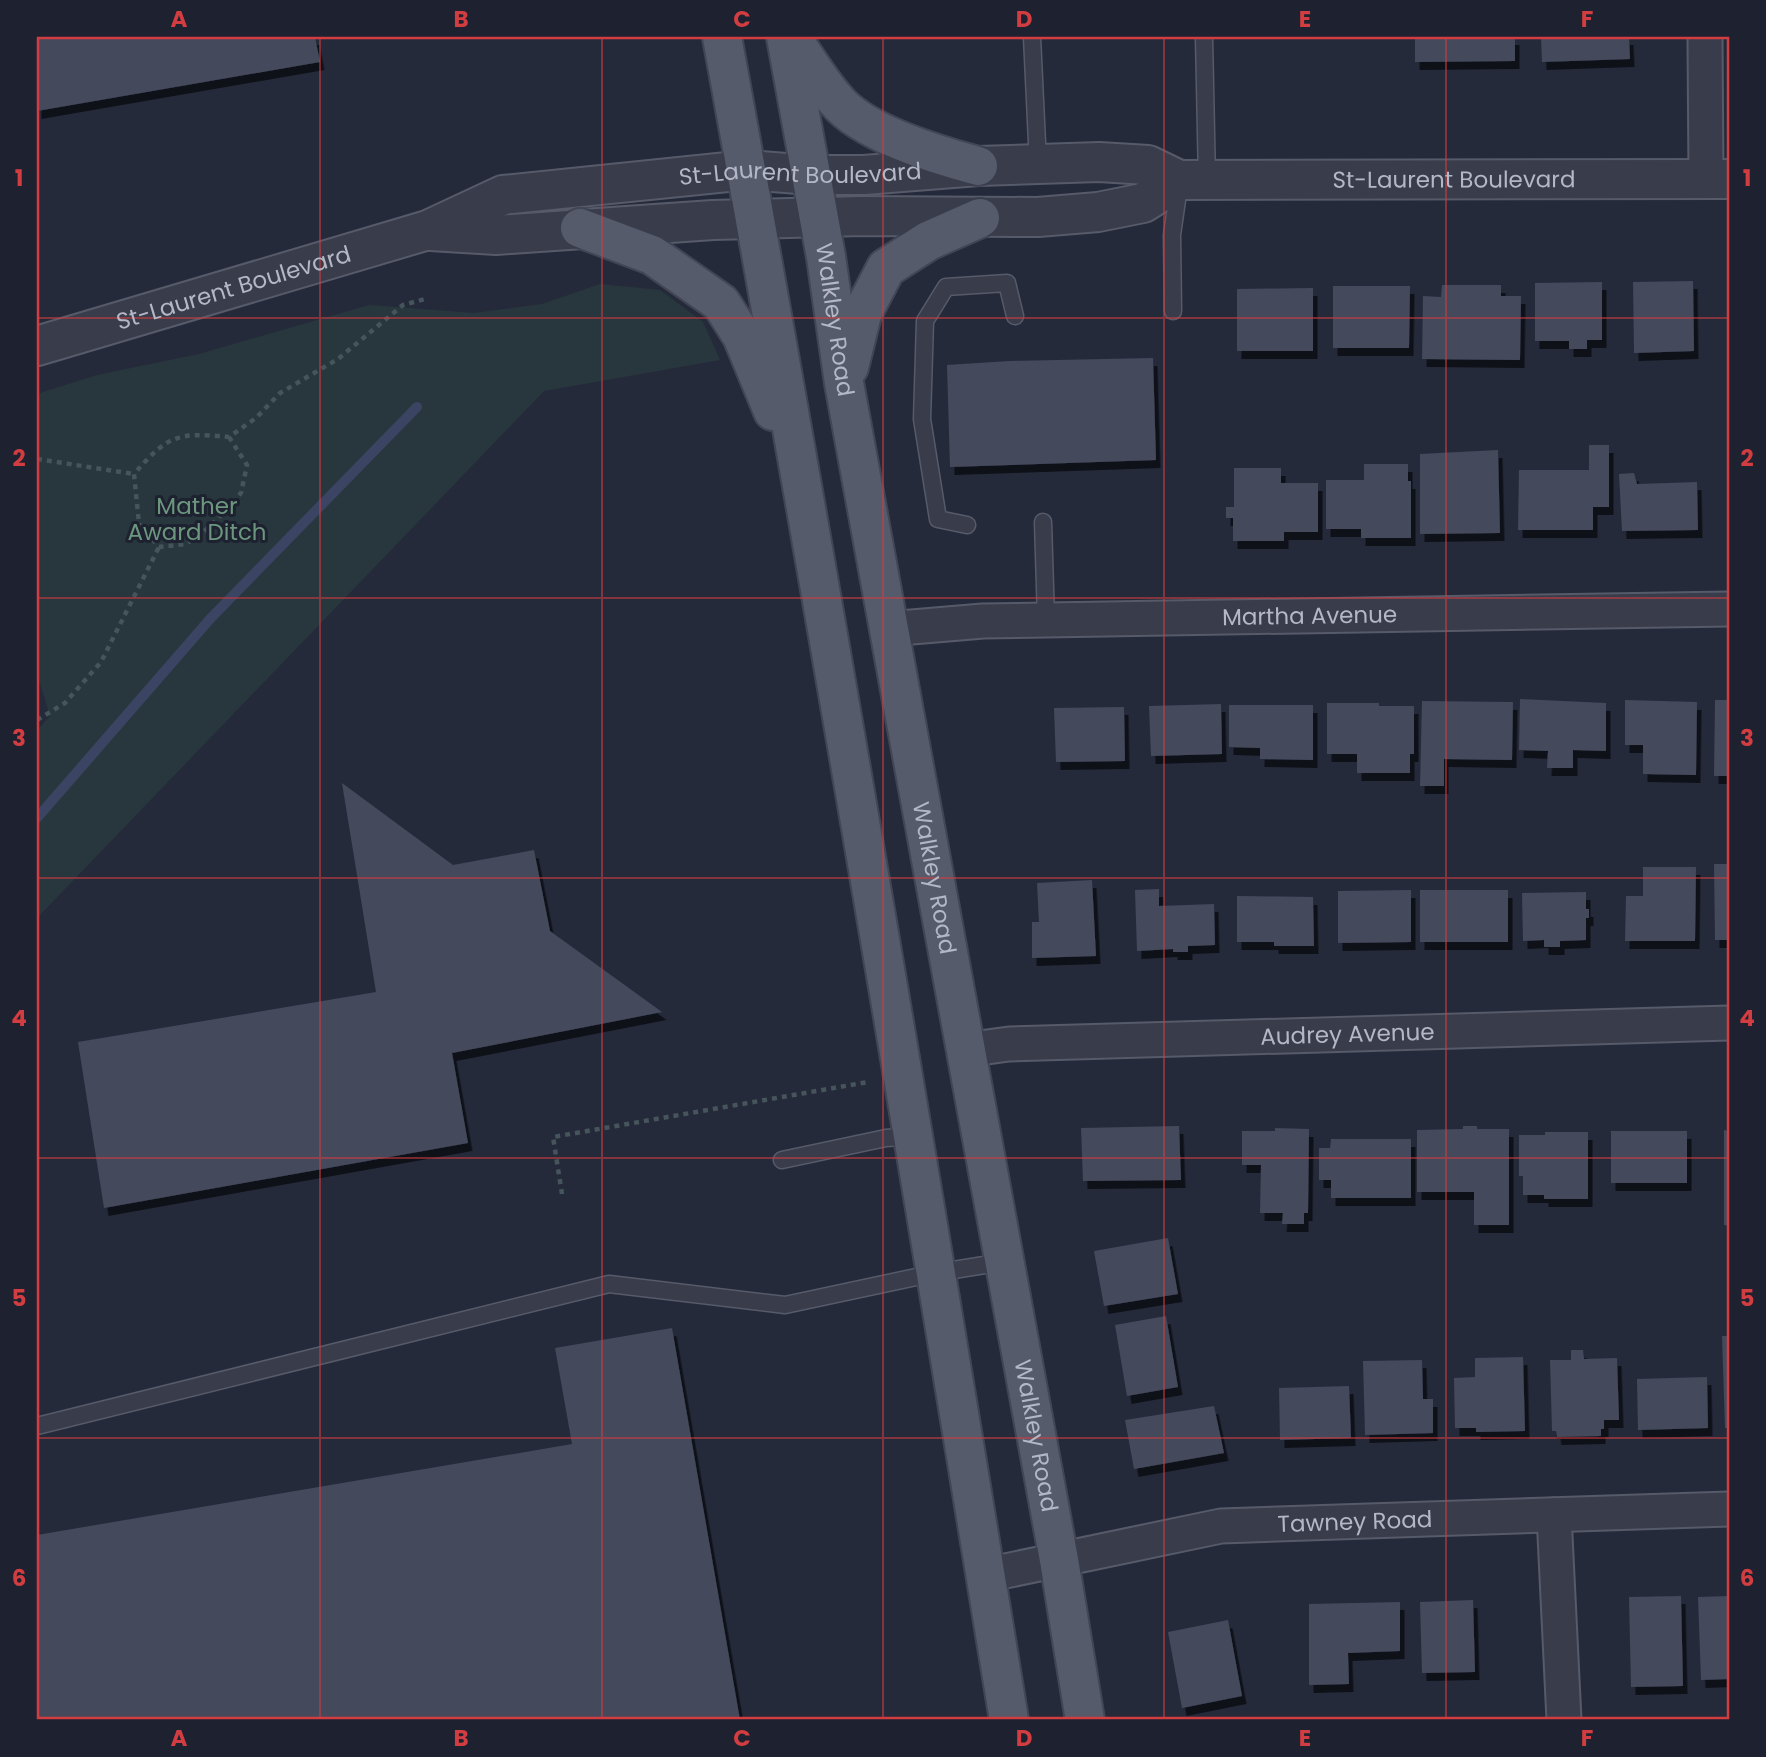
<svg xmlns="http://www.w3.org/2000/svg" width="1766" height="1757" font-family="Poppins,sans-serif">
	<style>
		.green { fill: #28373d }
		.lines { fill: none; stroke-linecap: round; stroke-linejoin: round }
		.stream { stroke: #3b4463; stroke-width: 10 }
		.building { fill: #44495c; filter: url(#shadow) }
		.service-casing { stroke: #565a69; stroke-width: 19 }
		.minor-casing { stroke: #565a69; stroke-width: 37 }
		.tertiary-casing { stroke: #565a69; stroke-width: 42 }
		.primary-casing { stroke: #414554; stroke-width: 42 }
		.path { stroke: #46545b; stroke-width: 4.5; stroke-dasharray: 5 5; stroke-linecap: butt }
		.service { stroke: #383c4b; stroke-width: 16 }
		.minor { stroke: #383c4b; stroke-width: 33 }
		.tertiary { stroke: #383c4b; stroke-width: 38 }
		.primary { stroke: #565b6b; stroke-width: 38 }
		.grid { fill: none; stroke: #d13d40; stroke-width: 2; stroke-opacity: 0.55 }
		.labels { text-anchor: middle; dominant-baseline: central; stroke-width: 6; stroke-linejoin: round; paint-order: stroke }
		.street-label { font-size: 23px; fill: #b4b7c6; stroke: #1d2130 }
		.park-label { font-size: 23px; fill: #6c967e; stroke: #1d2130 }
		.neatline { fill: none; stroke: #d13d40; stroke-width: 2.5 }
		.grid-label { font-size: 23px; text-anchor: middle; font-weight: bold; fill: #d13d40 }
	</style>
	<defs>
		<filter id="shadow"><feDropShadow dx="4.5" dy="8" stdDeviation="0" flood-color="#0009"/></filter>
	</defs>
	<rect width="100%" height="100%" fill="#252a3b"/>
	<path class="green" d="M600,284L660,290L703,322L720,360L544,391L37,918V730L50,716L37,674V394L97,375L199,354L369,305L474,313L542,304Z"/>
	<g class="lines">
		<path class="stream" d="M37,818L210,619L417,407"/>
	</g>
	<path class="building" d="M37,37H315L320,62L37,111Z
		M1415,37H1515V61L1415,62Z
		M1541,37H1629L1630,59L1542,62Z
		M1693,281L1694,351L1634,353L1633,282Z
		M1602,282V340H1587V349H1569V341H1535V283Z
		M1442,285H1501V296H1521L1520,360L1422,359L1423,296L1441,297Z
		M1333,286H1410L1409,348H1333Z
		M1313,288V351H1237V289Z
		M1153,358L1156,460L950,467L947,365L1009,361Z
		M1589,445H1609V507H1593V530H1518L1519,470H1589Z
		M1498,450L1500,533L1420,534V454Z
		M1364,464H1408V481H1411V538H1361V529H1326V480H1364Z
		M1234,468H1281V483H1318V532H1284V541H1233V518H1226V507H1234Z
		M1634,473L1637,484L1697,482L1698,530L1622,531L1619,474Z
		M1520,699L1606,703V751L1573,750V768H1547L1548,751L1519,750Z
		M1625,700L1697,702L1696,775L1643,774V745H1625Z
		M1715,700H1729V776H1714Z
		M1422,701L1513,702L1512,760L1444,759V786H1420Z
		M1327,703H1379V706H1414V754H1410V773H1357V754H1327Z
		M1221,704L1222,754L1151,756L1149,706Z
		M1229,705H1313V760L1260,759V748L1229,747Z
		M1124,707L1125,761L1056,762L1054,708Z
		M342,783L453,865L534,850L550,931L662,1012L452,1053L468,1143L104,1208L78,1042L376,992Z
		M1714,864H1729V940H1715Z
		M1643,867H1696L1695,941H1625L1626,896H1643Z
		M1092,880L1096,956L1032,958V922H1039L1037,883Z
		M1159,889V906L1214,904L1215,945L1188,946V952H1173V949L1137,951L1135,890Z
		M1411,890V942L1338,943V891Z
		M1420,890H1508V942H1420Z
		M1586,892V909H1589V918H1586V940L1560,941V947H1544V940L1523,941L1522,893Z
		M1237,896L1313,897L1314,946H1274V942H1237Z
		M1179,1126L1181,1180L1083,1181L1081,1128Z
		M1463,1126H1477V1129H1509V1225H1474V1192H1417V1130L1463,1129Z
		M1275,1128L1309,1129L1308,1213H1304V1224H1282L1283,1213H1260L1261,1165H1242V1131H1275Z
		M1724,1130L1729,1131V1226L1724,1225Z
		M1611,1131H1687V1183H1611Z
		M1545,1132H1588V1199H1544V1195H1523V1176H1519V1135H1545Z
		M1331,1139H1411V1198H1331V1180H1319V1148H1330Z
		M1168,1238L1178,1294L1104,1306L1094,1251Z
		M1166,1316L1178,1387L1127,1396L1115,1325Z
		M672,1328L740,1720H37V1535L572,1444L555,1348Z
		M1722,1336H1729V1428H1725Z
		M1571,1350H1583L1584,1359L1617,1358L1619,1420H1604V1429H1601V1436L1557,1437L1556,1431H1552L1550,1360H1571Z
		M1523,1357L1525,1431L1476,1432V1428H1455L1454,1378L1475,1377V1358Z
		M1422,1360L1423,1399H1433V1433L1365,1435L1363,1361Z
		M1707,1377L1708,1428L1638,1430L1637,1379Z
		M1349,1386L1351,1438L1280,1440L1279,1388Z
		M1214,1406L1224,1453L1134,1469L1125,1420Z
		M1681,1596L1683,1686L1631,1687L1629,1597Z
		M1729,1596V1679L1701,1680L1698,1597Z
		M1473,1600L1475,1672L1422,1673L1420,1602Z
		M1400,1602V1651L1348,1653L1349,1684L1309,1685V1604Z
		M1228,1620L1242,1696L1182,1708L1168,1632Z"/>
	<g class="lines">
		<g class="service-casing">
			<path id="service" d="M1032,37L1038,164
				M1204,37L1207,181
				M1173,311L1172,235L1179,186
				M1043,522L1046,620
				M967,525L938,519L922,419L925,321L946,287L1007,283L1015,316
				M782,1160L886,1138L913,1136
				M37,1426L609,1284L785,1305L935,1273L1003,1262"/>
		</g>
		<g class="minor-casing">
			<g id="minor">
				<path d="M1705,37L1706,179"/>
				<path id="s1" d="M888,629L983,621L1729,609"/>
				<path id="s2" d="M965,1050L1009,1044L1729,1023"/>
				<path d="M1554,1515L1564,1720"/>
				<path id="s3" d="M986,1575L1221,1526L1729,1509"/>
			</g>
		</g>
		<g class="tertiary-casing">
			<g id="tertiary">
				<path d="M431,231L496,235L713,220L862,216L1038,217L1098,212L1143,203L1179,180"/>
				<path id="s4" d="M37,346L428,230L503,195L747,170L811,175H864L978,166L1099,162L1148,165L1179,180L1729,179"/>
			</g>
		</g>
		<g class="primary-casing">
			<g id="primary">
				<path d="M722,37C824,597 918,1158 1009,1720"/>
				<path id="s5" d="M786,37L826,257L844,383L1059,1560L1085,1720"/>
				<path d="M791,37C806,58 819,81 836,100C863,133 937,155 978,166"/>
				<path d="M580,228L652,255L721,303L742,336L773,411"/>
				<path d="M849,367L862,314L886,268L928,241L980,218"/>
			</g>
		</g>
		<path class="path" d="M229,437L247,465L241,493L210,527L186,544L159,547L139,524L134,474C168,435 177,432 229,437L256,418L280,393L338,359L403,305L425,299
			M37,459L134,474
			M37,720L65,703L101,662L159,547
			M562,1194L553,1137L868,1082"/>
		<use href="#service" class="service"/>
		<use href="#minor" class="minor"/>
		<use href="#tertiary" class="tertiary"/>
		<use href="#primary" class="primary"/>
	</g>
	<path class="grid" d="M320,37V1720M602,37V1720M883,37V1720M1164,37V1720M1446,37V1720M37,318H1729M37,598H1729M37,878H1729M37,1158H1729M37,1438H1729"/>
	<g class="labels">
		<g class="street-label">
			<text stroke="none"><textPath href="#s4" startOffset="789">St-Laurent Boulevard</textPath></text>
			<text stroke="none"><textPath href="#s4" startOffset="1447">St-Laurent Boulevard</textPath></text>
			<text stroke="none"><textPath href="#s4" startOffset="205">St-Laurent Boulevard</textPath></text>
			<text stroke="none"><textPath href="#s5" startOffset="287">Walkley Road</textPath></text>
			<text stroke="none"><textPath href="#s1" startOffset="422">Martha Avenue</textPath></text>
			<text stroke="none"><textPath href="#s5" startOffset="854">Walkley Road</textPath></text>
			<text stroke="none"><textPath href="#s2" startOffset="383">Audrey Avenue</textPath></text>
			<text stroke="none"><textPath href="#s5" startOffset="1421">Walkley Road</textPath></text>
			<text stroke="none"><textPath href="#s3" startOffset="374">Tawney Road</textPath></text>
		</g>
		<g class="park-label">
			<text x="197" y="506">Mather<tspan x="197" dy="26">Award Ditch</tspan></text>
		</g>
	</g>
	<rect width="1766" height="1757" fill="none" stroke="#1d2130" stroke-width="77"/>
	<rect x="38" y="38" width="1690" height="1680" class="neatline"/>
	<g class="grid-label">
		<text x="179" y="27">A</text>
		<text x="461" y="27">B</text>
		<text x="742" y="27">C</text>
		<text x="1024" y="27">D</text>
		<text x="1305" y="27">E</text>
		<text x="1587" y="27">F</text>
		<text x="19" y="186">1</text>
		<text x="1747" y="186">1</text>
		<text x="19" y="466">2</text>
		<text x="1747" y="466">2</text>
		<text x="19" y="746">3</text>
		<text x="1747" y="746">3</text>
		<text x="19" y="1026">4</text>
		<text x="1747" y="1026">4</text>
		<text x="19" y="1306">5</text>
		<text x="1747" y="1306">5</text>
		<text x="19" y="1586">6</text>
		<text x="1747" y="1586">6</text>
		<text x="179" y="1746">A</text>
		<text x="461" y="1746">B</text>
		<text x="742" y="1746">C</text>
		<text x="1024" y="1746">D</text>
		<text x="1305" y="1746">E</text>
		<text x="1587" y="1746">F</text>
	</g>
</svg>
